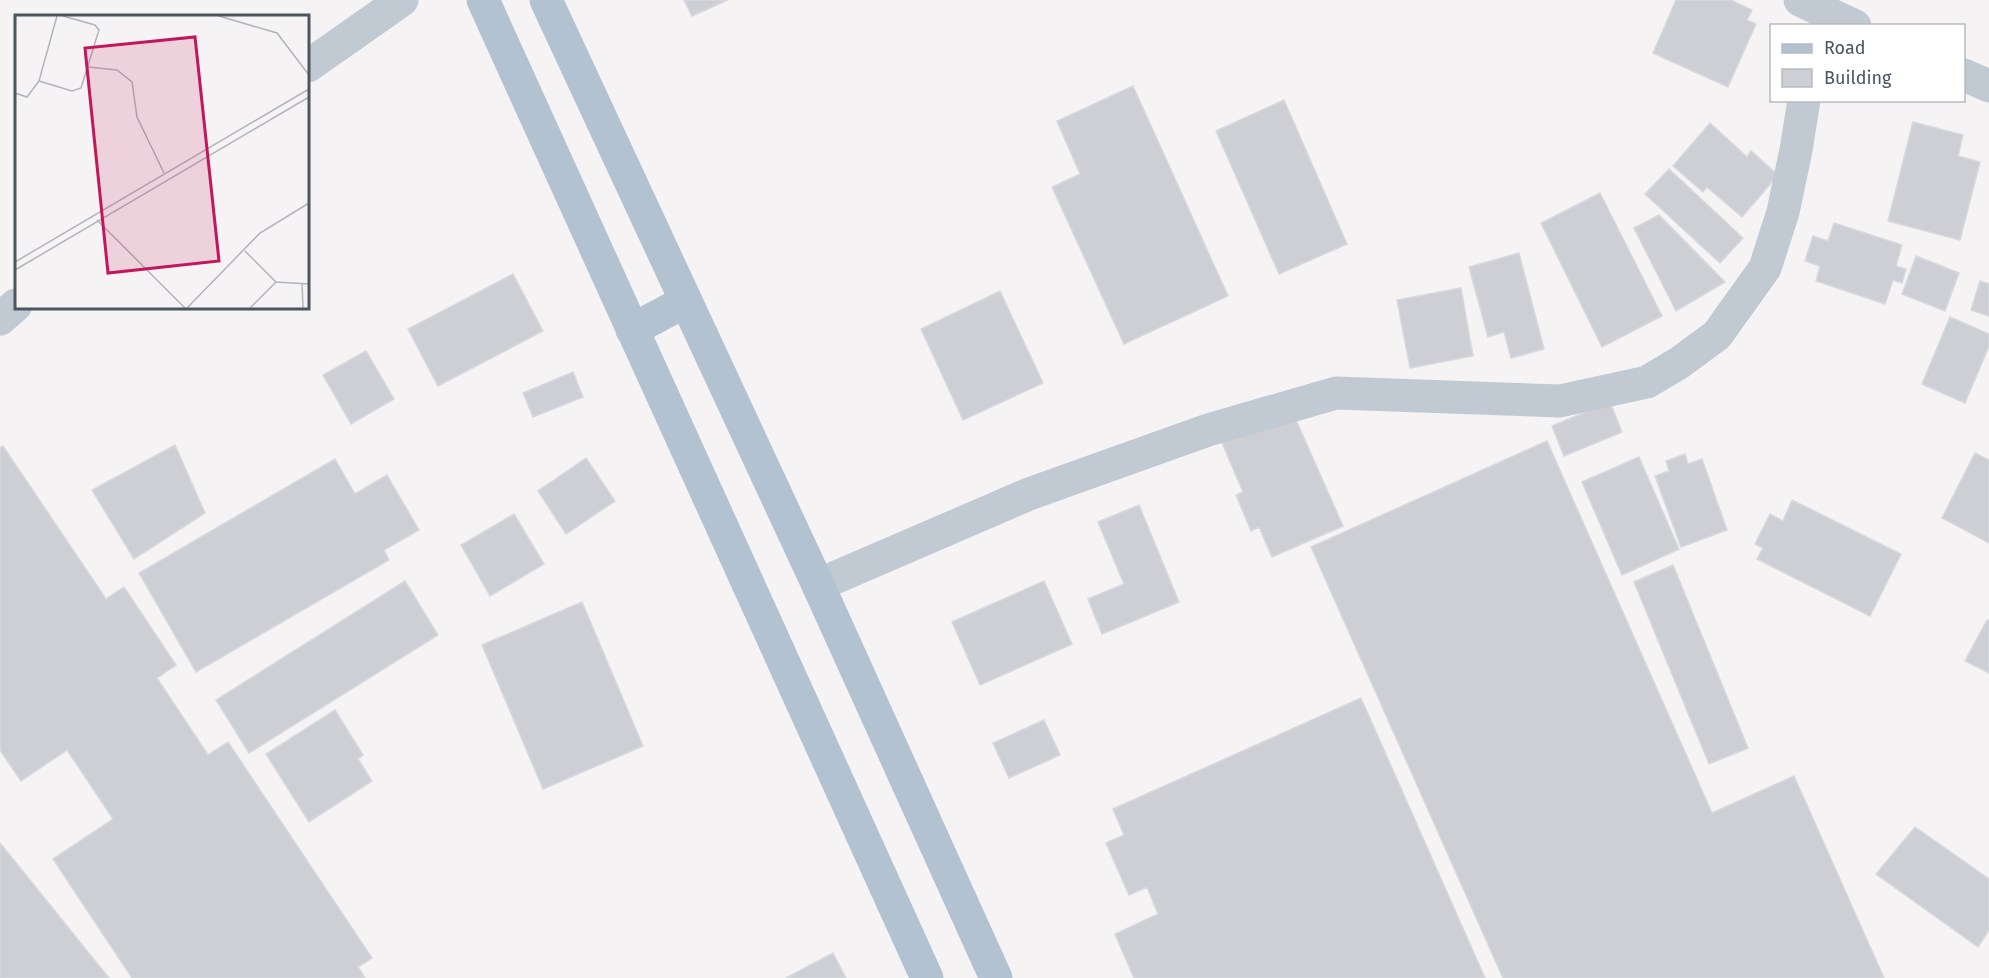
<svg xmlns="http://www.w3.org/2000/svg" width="1989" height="978" font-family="'Fira Sans',sans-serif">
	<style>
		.building { fill: #cdcfd5; stroke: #d7d9de; stroke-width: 1.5 }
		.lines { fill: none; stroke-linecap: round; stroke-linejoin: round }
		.street { stroke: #c1cad2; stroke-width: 33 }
		.primary { stroke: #b3c2d1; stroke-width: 33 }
		.inset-road { fill: none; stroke: #b1b4b9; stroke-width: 1.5 }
		.view { fill: #c2185b; fill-opacity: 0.15; stroke: #c2185b; stroke-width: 3 }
		.inset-edge { fill: none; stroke: #4a5661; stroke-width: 3 }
	</style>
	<rect width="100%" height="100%" fill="#f5f3f3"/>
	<path class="building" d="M684,0H728L692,16Z
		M1676,0H1731L1752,10L1747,20L1756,24L1728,87L1653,53Z
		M1133,86L1228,296L1124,344L1052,187L1080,174L1057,121Z
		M1284,100L1347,244L1279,274L1216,131Z
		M1913,122L1963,135L1958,156L1980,162L1960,240L1888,221Z
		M1710,123L1747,157L1751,151L1778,175L1742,217L1707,187L1703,192L1673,166Z
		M1669,169L1743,238L1720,263L1645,194Z
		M1600,193L1662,316L1602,347L1541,223Z
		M1659,215L1725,282L1676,311L1634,228Z
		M1834,223L1902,245L1896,266L1906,269L1902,283L1893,280L1885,304L1816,281L1820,266L1805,261L1813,236L1828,241Z
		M1519,253L1544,349L1511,358L1504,332L1488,337L1469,267Z
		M1916,256L1959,273L1945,311L1902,294Z
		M513,274L543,331L438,386L408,329Z
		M1980,281L1989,284V316L1971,310Z
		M1461,288L1473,356L1410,368L1397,300Z
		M1000,291L1043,383L963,420L921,329Z
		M1950,317L1989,334V346L1965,403L1922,384Z
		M366,351L394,399L351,424L323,375Z
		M573,372L583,397L533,417L523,393Z
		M1610,402L1622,432L1564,456L1552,426Z
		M1292,411L1343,526L1272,557L1259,527L1251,531L1236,495L1243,492L1222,443Z
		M1547,441L1712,813L1794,776L1884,978H1503L1311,547Z
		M175,445L205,513L134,559L92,490Z
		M3,446L106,599L124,587L176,665L157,678L208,755L228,742L372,958L358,967L365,978H132L53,859L113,819L67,750L21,781L0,750V448Z
		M1975,453L1989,460V543L1942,518Z
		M1685,454L1688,464L1702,459L1727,530L1681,547L1655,476L1669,471L1666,461Z
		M1639,457L1679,549L1622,575L1582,482Z
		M586,458L615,501L566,534L538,491Z
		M335,459L355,494L387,475L419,530L384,550L389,560L196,672L139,573Z
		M1792,500L1901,554L1870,616L1757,559L1763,548L1755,544L1770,514L1783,521Z
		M1139,505L1179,602L1102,634L1088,599L1124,584L1098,522Z
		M514,514L544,564L490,596L461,545Z
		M1673,565L1748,748L1709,764L1634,582Z
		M405,581L438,635L249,753L216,700Z
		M1044,581L1072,644L980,685L952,622Z
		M582,602L643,746L543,789L482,645Z
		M1987,620L1989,621V673L1965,661Z
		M1361,698L1485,978H1134L1115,934L1158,914L1147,887L1129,895L1106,843L1124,835L1113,809Z
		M335,710L363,755L358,759L372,781L309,822L266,754Z
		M1044,720L1060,755L1009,778L993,743Z
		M1915,827L1989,879V930L1978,947L1876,874Z
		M0,843L109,978H0Z
		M833,953L846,978H786Z"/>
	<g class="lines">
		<path class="street" d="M1800,0L1855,26
			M308,66L402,0
			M1964,75L1989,86
			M0,319L16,305
			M818,585L1029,494L1208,430L1336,393L1560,401L1647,382L1679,363L1717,335L1765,268L1783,212L1796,150L1804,100"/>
		<path class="primary" d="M483,0L927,978
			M546,0L818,585L996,978
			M632,330L686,301"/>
	</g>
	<g transform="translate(15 15)">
		<rect width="294" height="294" fill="#f5f3f3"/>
		<path class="inset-road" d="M204,1L262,18L294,60M73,52L102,55L117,67L122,102L149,158M24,66L57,76L66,73L84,15L80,10L48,1M0,78L12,82L24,66L42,1M82,205L170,293M230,236L261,267L294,269M0,247L294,74M0,255L294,82M287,268L288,293M172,293L245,218L294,188M235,293L261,267"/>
		<path class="view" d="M180,22L204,246L93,258L70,33Z"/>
		<rect width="294" height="294" class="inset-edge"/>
	</g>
	<rect x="1770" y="24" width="195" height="78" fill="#ffffff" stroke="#b7bbc0" stroke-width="1.5"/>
	<rect x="1782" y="44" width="30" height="9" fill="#b3c2d1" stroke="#b7bbc0" stroke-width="1.5"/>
	<text x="1824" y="54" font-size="18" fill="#4a5661">Road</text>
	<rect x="1782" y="69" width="30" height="18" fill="#cdcfd5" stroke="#b7bbc0" stroke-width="1.5"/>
	<text x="1824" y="84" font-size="18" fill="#4a5661">Building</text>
</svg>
